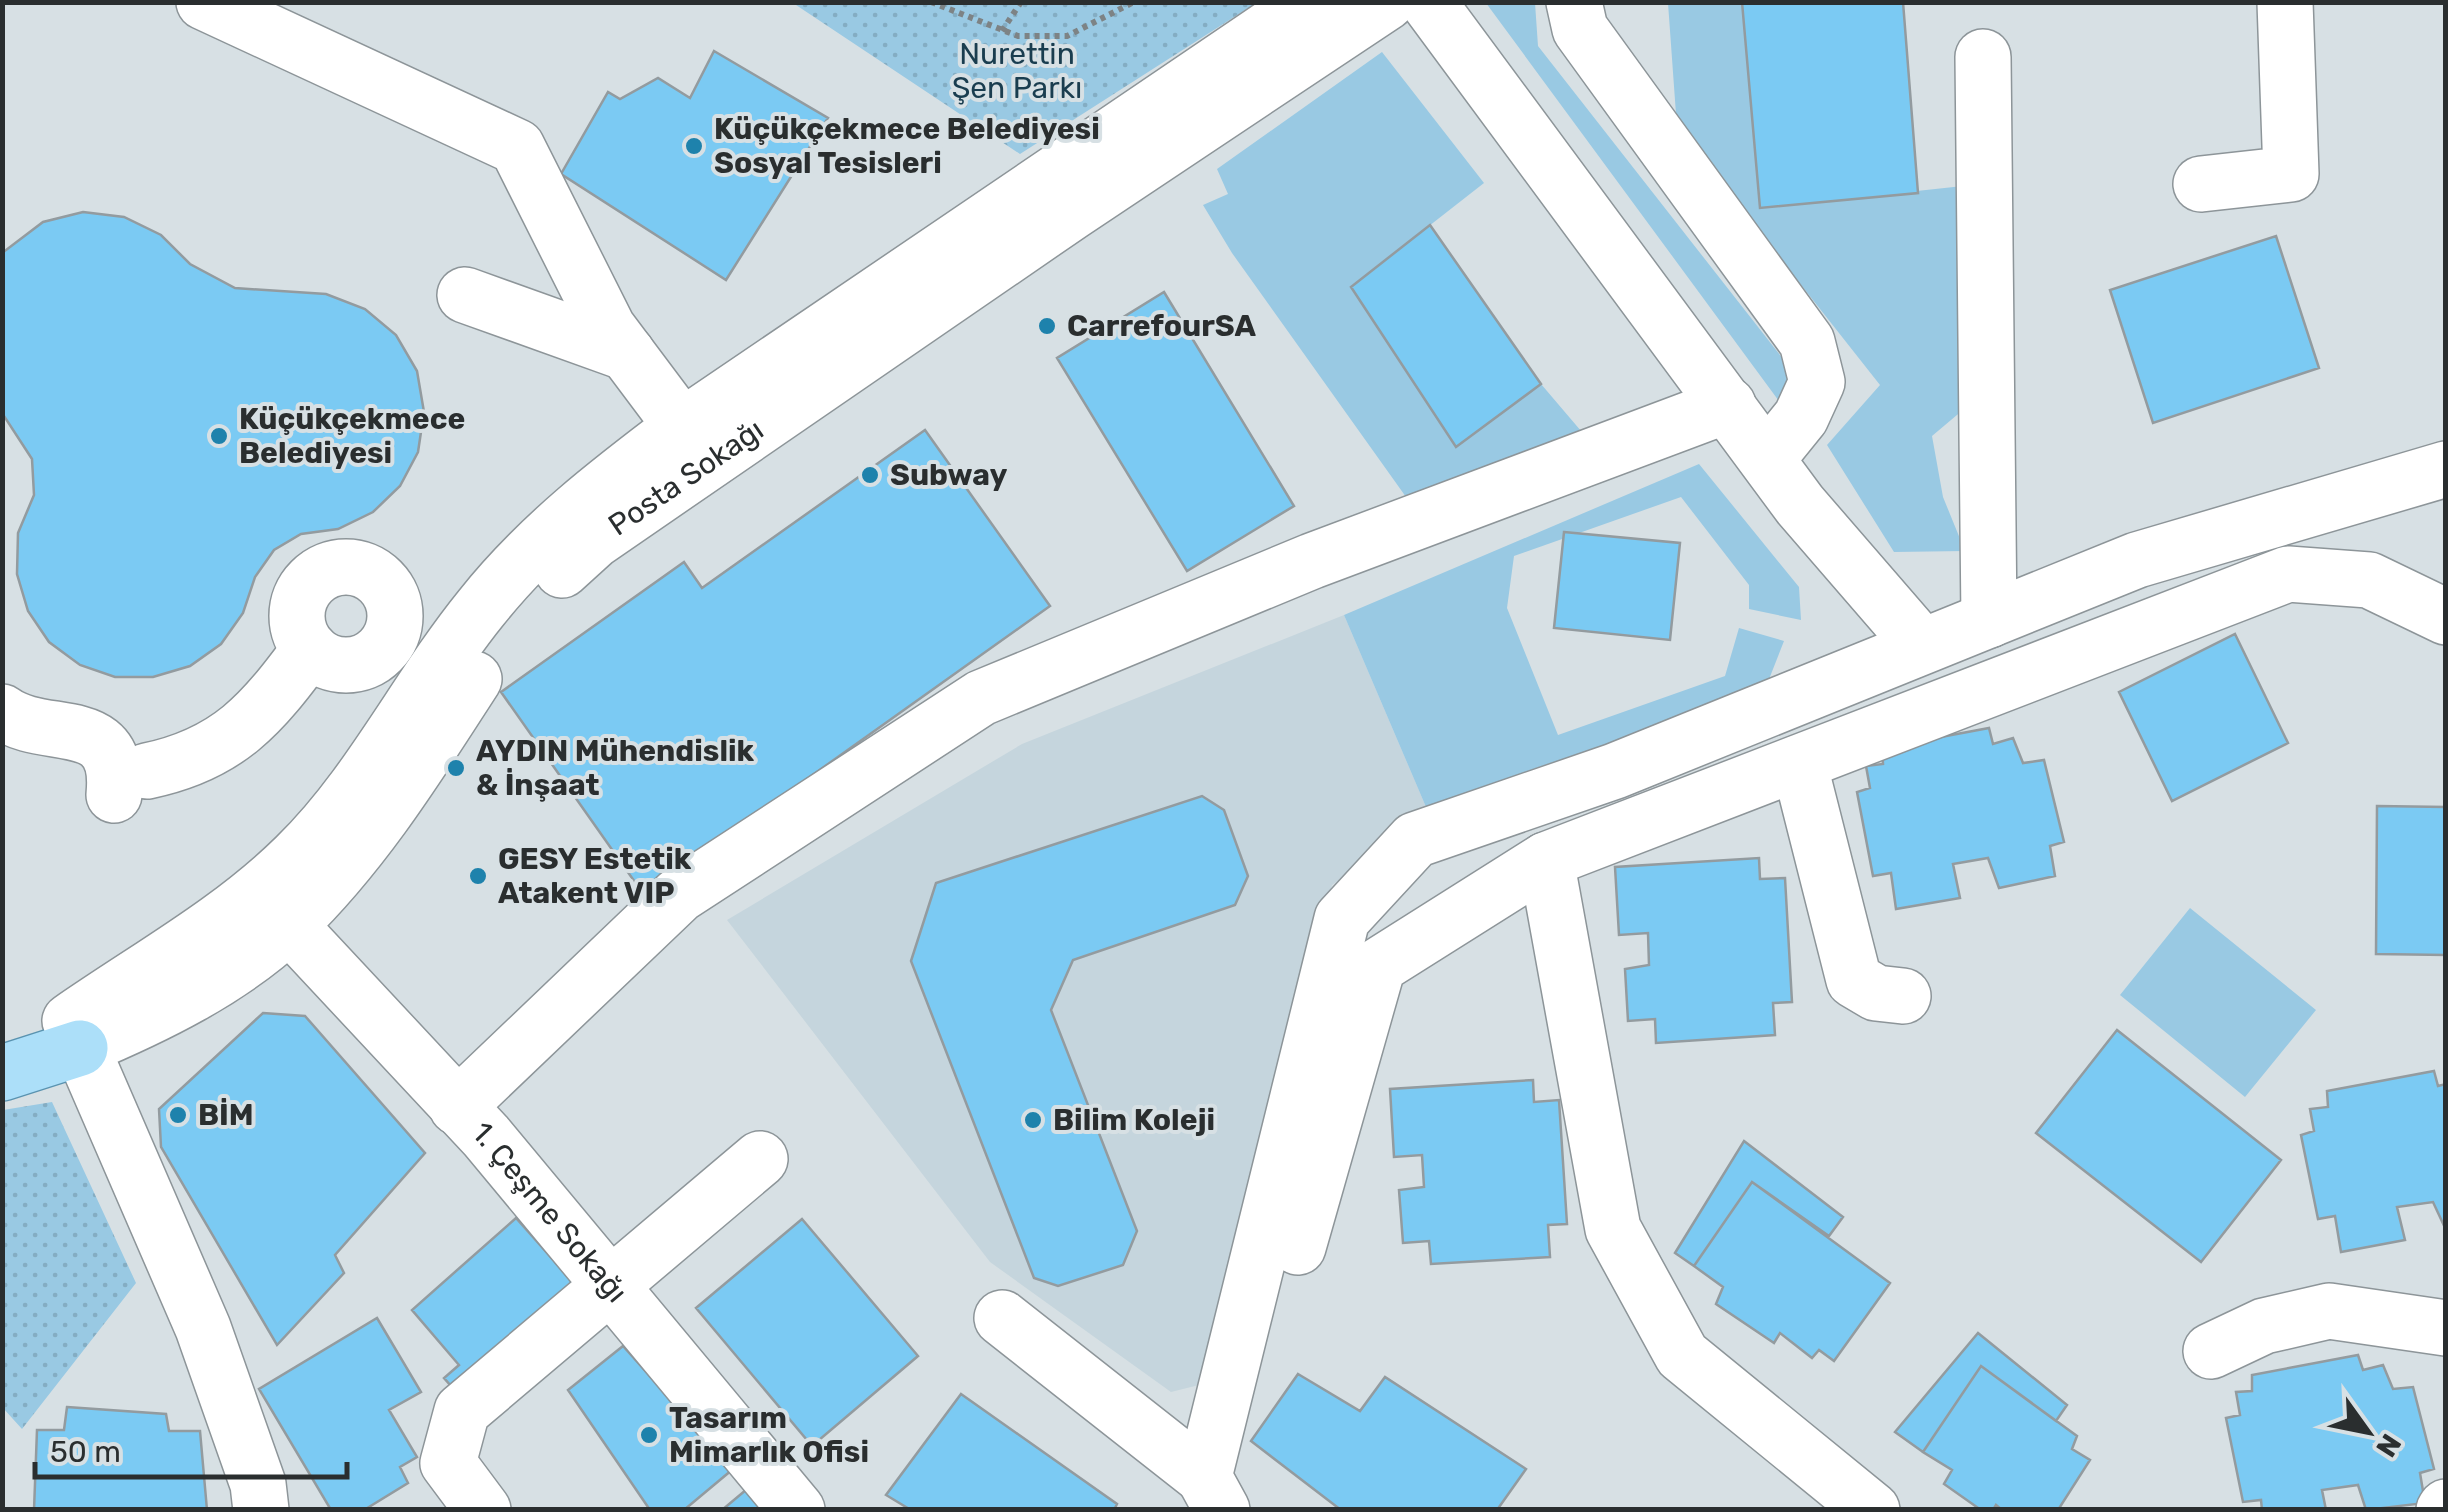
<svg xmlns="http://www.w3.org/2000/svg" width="2448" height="1512" font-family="Rubik,sans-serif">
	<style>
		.built { fill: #c5d5dd }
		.grass { fill: #99c9e3 }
		.park { fill: url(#park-dots) }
		.building { fill: #7bcaf3; stroke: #939b9f; stroke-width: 2.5 }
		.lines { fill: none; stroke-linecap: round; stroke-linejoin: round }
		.minor-casing { stroke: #8d9599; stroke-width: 58 }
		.major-casing { stroke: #5a93b0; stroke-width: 58 }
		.path { stroke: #7d8385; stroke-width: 6; stroke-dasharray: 5 5; stroke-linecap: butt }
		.minor { stroke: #fff; stroke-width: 55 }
		.major { stroke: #acdff9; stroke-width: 55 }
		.poi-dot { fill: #1e82ac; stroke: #d7e0e4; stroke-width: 4 }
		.labels { text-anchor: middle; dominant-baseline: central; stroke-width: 8; stroke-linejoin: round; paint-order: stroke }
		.park-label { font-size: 30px; fill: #1a3d4f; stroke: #d7e0e4 }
		.poi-label { font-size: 30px; font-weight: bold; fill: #2a2e2f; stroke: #d7e0e4; text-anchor: start }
		.street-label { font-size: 30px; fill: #2a2e2f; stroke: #d7e0e4 }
	</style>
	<defs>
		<pattern id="park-dots" width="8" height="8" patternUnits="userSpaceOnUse" patternTransform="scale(2.5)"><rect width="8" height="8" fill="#99c9e3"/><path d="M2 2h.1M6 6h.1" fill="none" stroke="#84adc3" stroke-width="1.8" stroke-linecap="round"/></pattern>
	</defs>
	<rect width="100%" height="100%" fill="#d7e0e4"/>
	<path class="built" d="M1344,615L1429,814L1332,885L1211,1382L1171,1392L990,1262L727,920L1022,744Z"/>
	<path class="grass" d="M1486,3H1535L1538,46L1787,364H1824L1787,412Z
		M1668,3H1742L1760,208L1963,186L1970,404L1932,436L1943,497L1965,551L1894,552L1827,445L1880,385L1677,128Z
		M1382,52L1484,183L1351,287L1456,447L1541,384L1587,438L1416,511L1232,253L1203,205L1228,194L1217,169Z
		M1699,464L1799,587L1801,620L1749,609V585L1681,497L1514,556L1507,608L1558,735L1725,676L1739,628L1784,641L1764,692L1533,769L1429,814L1344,615Z
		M2190,908L2316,1010L2245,1097L2120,995Z"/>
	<path class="park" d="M793,3H1256L1020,154Z
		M52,1102L136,1283L22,1429L3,1408V1110Z"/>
	<path class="building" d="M1742,2H1903L1918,193L1760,208Z
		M714,51L828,118L726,280L561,174L608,92L620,99L658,78L690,98Z
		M83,212L124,217L161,235L190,264L235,288L326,294L365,309L396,335L417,371L424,412L418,452L400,486L373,512L338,529L301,534L274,550L255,577L243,613L221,644L190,666L153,677H115L80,665L49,642L28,611L17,574L18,533L34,495L32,459L2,413V253L43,222Z
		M1430,225L1541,384L1456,447L1351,287Z
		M2276,236L2319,368L2153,423L2110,290Z
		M1164,292L1294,506L1187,571L1057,358Z
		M925,430L1050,606L644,895L501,692L684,562L702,588Z
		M1564,532L1680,543L1670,640L1554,628Z
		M2235,634L2288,743L2172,801L2119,692Z
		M1989,728L1993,744L2013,738L2023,763L2044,760L2064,842L2050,846L2055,876L1999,888L1988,858L1953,864L1960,898L1896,909L1891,873L1873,876L1857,792L1870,788L1866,766L1883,764L1882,748Z
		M1202,796L1224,810L1248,876L1235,905L1073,960L1051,1010L1137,1231L1123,1265L1058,1286L1034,1278L911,961L936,883Z
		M2377,806L2446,807V955L2376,954Z
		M1759,858L1760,879L1785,878L1792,1002L1773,1003L1775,1035L1656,1043L1655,1019L1628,1021L1625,969L1649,965L1648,933L1619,935L1615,867Z
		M263,1013L305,1016L425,1153L335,1255L344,1273L277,1345L161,1147L159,1109Z
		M2117,1030L2281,1160L2201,1262L2036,1133Z
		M2434,1071L2438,1086L2446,1084V1230L2433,1202L2397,1207L2405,1240L2341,1252L2335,1216L2318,1219L2301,1135L2314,1131L2310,1109L2328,1107L2327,1091Z
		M1533,1080L1534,1102L1559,1100L1567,1224L1548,1225L1550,1257L1431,1264L1429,1241L1403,1243L1399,1190L1424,1187L1422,1155L1394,1157L1390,1089Z
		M1744,1141L1843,1217L1829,1236L1752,1182L1694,1266L1675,1253Z
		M1752,1182L1890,1283L1834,1361L1819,1350L1812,1358L1780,1333L1774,1343L1716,1304L1723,1287L1694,1266Z
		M516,1218L581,1291L460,1396L444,1378L459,1365L412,1310Z
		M802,1219L918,1356L812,1446L696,1308Z
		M377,1318L421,1392L389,1410L417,1457L400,1467L408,1483L364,1510H331L259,1389Z
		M1978,1333L2067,1405L2056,1421L1981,1366L1923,1452L1895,1432Z
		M623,1346L733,1469L684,1510H650L568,1390Z
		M2358,1355L2363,1370L2383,1365L2393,1389L2413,1387L2434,1469L2420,1473L2425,1503L2366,1510L2358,1485L2322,1490L2326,1510H2262L2261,1500L2243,1502L2226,1418L2240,1415L2236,1392L2252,1391V1375Z
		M1981,1366L2077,1436L2072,1449L2090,1460L2058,1510H2002L1996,1505L1993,1510H1981L1944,1484L1952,1470L1923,1452Z
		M1298,1374L1360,1411L1385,1377L1526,1469L1497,1510H1341L1251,1441Z
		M961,1394L1117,1504L1114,1510H911L886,1495Z
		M67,1407L166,1414L169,1431H200L207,1510H34L37,1430H64Z
		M753,1484L775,1510H722Z"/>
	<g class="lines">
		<g class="minor-casing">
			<g id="minor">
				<path d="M204,2L517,147L608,328L704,456"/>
				<path d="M1428,2L1800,505L1922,646"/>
				<path d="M1574,2L1580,29L1807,342L1817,382L1801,417L1767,459"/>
				<path d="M1983,57L1989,620"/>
				<path d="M2201,184L2291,174L2285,2"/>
				<path d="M465,295L627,353"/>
				<circle cx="346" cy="616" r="49"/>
				<path id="s1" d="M562,570L595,540L1072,212L1387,2"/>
				<path d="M2,712C46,744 122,709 114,795"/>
				<path d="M1799,763L1854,980L1876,993L1903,996"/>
				<path d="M147,771C229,754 262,714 310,649"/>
				<path d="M1546,860L1613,1229L1682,1355L1872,1510"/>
				<path id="s2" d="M289,925L486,1136L797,1510"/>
				<path d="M80,1048C154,1017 231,980 290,924C364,853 419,764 474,679"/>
				<path d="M457,1107L679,895L981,698L1312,561L1728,405"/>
				<path d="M1298,1247L1378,966L1546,860L2288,574L2369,580L2446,617"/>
				<path d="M1002,1318L1204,1477"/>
				<path d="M2211,1351L2264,1326L2329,1311L2446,1328"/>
				<path d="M261,1510L258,1484L203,1328L70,1021C146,968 229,923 296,857C370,785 416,688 481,608C538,536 610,481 683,426L1308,2"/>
				<path d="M483,1510L448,1463L462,1411L760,1159"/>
				<path d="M1222,1510L1204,1477L1342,919L1415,840L1615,771L2137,560L2446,469"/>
				<path d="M2444,1510L2446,1507"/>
			</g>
		</g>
		<g class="major-casing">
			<path id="major" d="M2,1073L80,1048"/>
		</g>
		<path class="path" d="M931,2L1018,36H1067L1134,2
			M1002,31L1021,2"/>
		<use href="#minor" class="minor"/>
		<use href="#major" class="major"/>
	</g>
	<g class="poi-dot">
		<circle cx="694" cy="146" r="10"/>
		<circle cx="1047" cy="326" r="10"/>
		<circle cx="219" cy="436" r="10"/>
		<circle cx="870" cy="475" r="10"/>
		<circle cx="456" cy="768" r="10"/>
		<circle cx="478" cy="876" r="10"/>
		<circle cx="178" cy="1115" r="10"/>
		<circle cx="1033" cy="1120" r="10"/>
		<circle cx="649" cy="1435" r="10"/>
	</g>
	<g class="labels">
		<g class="park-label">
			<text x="1017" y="54">Nurettin<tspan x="1017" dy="34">Şen Parkı</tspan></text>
		</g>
		<g class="poi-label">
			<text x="714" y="129">Küçükçekmece Belediyesi<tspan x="714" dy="34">Sosyal Tesisleri</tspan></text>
			<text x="1067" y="326">CarrefourSA</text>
			<text x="239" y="419">Küçükçekmece<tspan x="239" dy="34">Belediyesi</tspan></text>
			<text x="890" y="475">Subway</text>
			<text x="476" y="751">AYDIN Mühendislik<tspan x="476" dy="34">&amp; İnşaat</tspan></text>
			<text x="498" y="859">GESY Estetik<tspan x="498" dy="34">Atakent VIP</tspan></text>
			<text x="198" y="1115">BİM</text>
			<text x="1053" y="1120">Bilim Koleji</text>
			<text x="669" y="1418">Tasarım<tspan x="669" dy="34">Mimarlık Ofisi</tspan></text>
		</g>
		<g class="street-label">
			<text stroke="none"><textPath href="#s1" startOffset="155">Posta Sokağı</textPath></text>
			<text stroke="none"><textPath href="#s2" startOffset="388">1. Çeşme Sokağı</textPath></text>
		</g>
	</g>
	<rect width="2448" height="1512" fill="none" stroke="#2a2e2f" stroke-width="10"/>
	<g transform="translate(2368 1432) rotate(123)" stroke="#d7e0e4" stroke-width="8" paint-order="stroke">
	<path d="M0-8L18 38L0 25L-18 38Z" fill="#2a2e2f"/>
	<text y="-15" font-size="28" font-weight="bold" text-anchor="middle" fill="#2a2e2f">N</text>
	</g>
	<path d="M35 1462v15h312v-15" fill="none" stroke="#2a2e2f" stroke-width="5"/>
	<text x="50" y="1462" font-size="30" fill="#2a2e2f" stroke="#d7e0e4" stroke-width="8" paint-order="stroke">50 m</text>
</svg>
